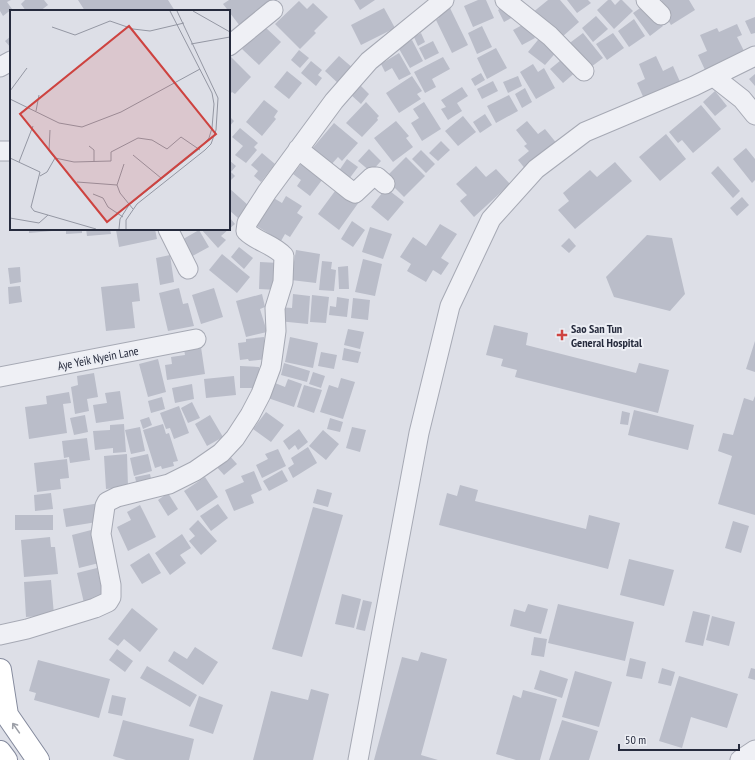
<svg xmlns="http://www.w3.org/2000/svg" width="755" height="760" font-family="'PT Sans Narrow',sans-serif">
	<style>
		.building { fill: #babdc9 }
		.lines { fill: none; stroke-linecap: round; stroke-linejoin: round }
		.minor-casing { stroke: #a6a9b4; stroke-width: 21 }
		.highway-casing { stroke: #848a9d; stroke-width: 24 }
		.minor { stroke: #eff0f5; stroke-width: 19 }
		.highway { stroke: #fff; stroke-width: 22 }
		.oneway { stroke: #9da0a8 }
		.poi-dot { fill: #ce4340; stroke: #eceef4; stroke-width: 1.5 }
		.labels { text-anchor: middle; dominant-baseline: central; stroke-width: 4; stroke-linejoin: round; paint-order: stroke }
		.poi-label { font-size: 12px; font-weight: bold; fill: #262b3d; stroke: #eceef4; text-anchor: start }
		.street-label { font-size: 12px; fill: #262b3d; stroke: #eceef4 }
		.inset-road { fill: none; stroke: #9497a3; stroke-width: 1 }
		.view { fill: #ce4340; fill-opacity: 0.15; stroke: #ce4340; stroke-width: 2 }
		.inset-edge { fill: none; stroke: #262b3d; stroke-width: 2 }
	</style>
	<rect width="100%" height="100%" fill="#dddfe7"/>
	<path class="building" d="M0,0H11L7,2L12,9L3,16L0,11Z
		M25,0H44L48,5L40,11H26L21,4Z
		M78,0H168L175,11H85Z
		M229,0H273L240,26L223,4Z
		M354,0H375L360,10Z
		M478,0H486L494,18L473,27L464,6Z
		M548,0H560L579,22L562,37L532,13Z
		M567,0H588L591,3L577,13Z
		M608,0H611L615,5L620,0H622L633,11L614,29L597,10Z
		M662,0H689L695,10L671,25L658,3Z
		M299,1L307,9L313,3L328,17L314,31L316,33L300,49L275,24Z
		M507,4L513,17L504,22L498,10Z
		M646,4L663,26L650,36L633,13Z
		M449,6L468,45L452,53L436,20L439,18L436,13Z
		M384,8L395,28L361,45L351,25Z
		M596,16L608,29L593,42L582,28Z
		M755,17V33L751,34L745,21Z
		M634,19L645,36L629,47L618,31Z
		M526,23L535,38L522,45L513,30Z
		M737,24L742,35L737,37L745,53L706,72L698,55L707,51L700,35L717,28L719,32Z
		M264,26L281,42L259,65L242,49Z
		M482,26L492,47L477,54L468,33Z
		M421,33L425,42L418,46L414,37Z
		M583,33L603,58L587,70L567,45Z
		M613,33L624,48L607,60L596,44Z
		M542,35L559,49L545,65L528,52Z
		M11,36V48L5,41Z
		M412,40L423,61L410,68L398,47Z
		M433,41L439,53L425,60L419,48Z
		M496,48L507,68L487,79L477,58Z
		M299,50L309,58L300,68L291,60Z
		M399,53L411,74L399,80L392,68L385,72L381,64Z
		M230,56L251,77L235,94L232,92L229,95Z
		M339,56L354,69L340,85L325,71Z
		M566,56L578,70L563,83L550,69Z
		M656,56L663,71L673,66L681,84L645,101L637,83L645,79L639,64Z
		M443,57L450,69L432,79L436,87L425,93L414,72Z
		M311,61L322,70L318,75L322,78L316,86L301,73Z
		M533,64L538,72L544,68L555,88L536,99L520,72Z
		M287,71L302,83L289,99L274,87Z
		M481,73L485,80L475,86L471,79Z
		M755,74V86L749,79Z
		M412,76L422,91L417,94L421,99L399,113L386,93Z
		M518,76L522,86L508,93L503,82Z
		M493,81L498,91L482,99L477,89Z
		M359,84L369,94L361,104L350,94Z
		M462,87L468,96L457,103L462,111L448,120L441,109L446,107L441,100Z
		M525,88L532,102L522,108L515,94Z
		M715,91L727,106L715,116L703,102Z
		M509,95L518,111L496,123L487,106Z
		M264,100L278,111L274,117L276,119L262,136L246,122Z
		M366,102L379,116L377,118L378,120L362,137L346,123Z
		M424,102L441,129L422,141L411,123L419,118L413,109Z
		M701,105L721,129L693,153L682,140L678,143L669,132Z
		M485,114L492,125L480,133L473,122Z
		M229,116L234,121L229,127Z
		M463,116L476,132L458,146L445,131Z
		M396,121L409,136L406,138L413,147L393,162L374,138Z
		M527,121L538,134L545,129L558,145L527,171L518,160L529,151L524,146L527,144L516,130Z
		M334,123L358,143L342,161L338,157L330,166L311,150Z
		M240,128L258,143L254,147L257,150L246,163L235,155L243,146L232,137Z
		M666,134L686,159L660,181L639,157Z
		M441,141L450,150L438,161L429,153Z
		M746,148L755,159V180L752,183L733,159Z
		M369,149L381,161L371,172L358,161Z
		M421,150L435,164L426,173L412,159Z
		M262,153L275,164L261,182L254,176L258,171L251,165Z
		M406,157L425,176L404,197L385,178Z
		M347,159L358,167L346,183L336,175Z
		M229,160L236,166L231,172L235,176L229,182Z
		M615,162L632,181L575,229L558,210L569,201L563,193L590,170L597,177Z
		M301,164L322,180L310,196L297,186L301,180L293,174Z
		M476,166L486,177L496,169L510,184L474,217L460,201L467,195L456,184Z
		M718,166L740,191L733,198L711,173Z
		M338,187L359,202L339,230L318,214Z
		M229,188L249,206L238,218L229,210Z
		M386,188L404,202L388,221L371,207Z
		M286,196L302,206L297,213L303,217L290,237L285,234L281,241L255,225L272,197L282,203Z
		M742,197L749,205L737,216L730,208Z
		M229,217L235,224L229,229Z
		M352,221L365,230L353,247L341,239Z
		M440,224L457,234L441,258L449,263L441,275L433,270L426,282L407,271L411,264L400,257L413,237L426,246Z
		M370,227L392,234L383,259L362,252Z
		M29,229H63V230L29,233Z
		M66,229H82V233L66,234Z
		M86,229H110L111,234L87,236Z
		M121,229H155L157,239L119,247L116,230Z
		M201,229H229L221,236L226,240L218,248Z
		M199,230L209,247L187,259L178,242Z
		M647,235L672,238L685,294L670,311L614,297L606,277Z
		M569,238L576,246L569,253L561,246Z
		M239,247L253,258L244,269L231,257Z
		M296,250L320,254L316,283L291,280Z
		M222,254L250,277L237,293L209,270Z
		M170,255L174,282L160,285L156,258Z
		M363,259L382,264L375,296L355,292Z
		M322,261L332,262L331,269L336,270L334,291L319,290Z
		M260,262L279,263L278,290L259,289Z
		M348,266L349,289H339L338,267Z
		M20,267L21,282L10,284L8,268Z
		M138,283L140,301L132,302L135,328L106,331L101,287Z
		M20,286L22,302L9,304L8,287Z
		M179,288L183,304L188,303L194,326L168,331L159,293Z
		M214,288L223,317L201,324L192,295Z
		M262,294L265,307L260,309L267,332L246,337L236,301Z
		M293,294L310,296L308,324L278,321L279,307L292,308Z
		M312,295L329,297L326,323L310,322Z
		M337,297L349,299L347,317L329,315L330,306L336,307Z
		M353,298L370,300L368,320L351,318Z
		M494,325L528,333L526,345L636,373L639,363L669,370L658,413L515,377L517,370L501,366L503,359L486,355Z
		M348,329L364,332L360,349L344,345Z
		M264,337L267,359L249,361L248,359L240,360L238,343L246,342V339Z
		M290,337L318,343L313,368L285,362Z
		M755,341V372L746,369Z
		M201,347L205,374L167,380L165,365L172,364L171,357L185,355L184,349Z
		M344,348L361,352L358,363L342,360Z
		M321,352L337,355L334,369L318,366Z
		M158,359L166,392L148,397L139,364Z
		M284,363L310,371L307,382L281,375Z
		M240,366L259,367V388H240Z
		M313,372L325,376L321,388L309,384Z
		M94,373L98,397L87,399L89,411L75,414L71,387L78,385L77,376Z
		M234,376L236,395L206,398L204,379Z
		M341,378L355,382L343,419L320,412L329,385L338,388Z
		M288,379L302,384L294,407L265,397L270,381L285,387Z
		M192,384L194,399L175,403L172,388Z
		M304,385L322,390L314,413L297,407Z
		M120,391L124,419L96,423L93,405L107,403L105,393Z
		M69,392L71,403L63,404L67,433L29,439L25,407L47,404L46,396Z
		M755,396V515L718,504L732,456L718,451L723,433L733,435L744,398L753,401Z
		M162,397L165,409L151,413L148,401Z
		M192,402L200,418L188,423L181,408Z
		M179,406L189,433L174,439L170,428L166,429L160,413Z
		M634,410L694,425L688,450L628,435Z
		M622,411L630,413L628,425L620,424Z
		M266,412L284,425L271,442L253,429Z
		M85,415L88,432L74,435L70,418Z
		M210,415L223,437L207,446L195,424Z
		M149,417L152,425L143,429L140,420Z
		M330,418L343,422L340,432L327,429Z
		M124,424L126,452L113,453V448L95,450L93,431L110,430V425Z
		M163,424L166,434L169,433L178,461L173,462L174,466L162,469L161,466L155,468L143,430Z
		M140,427L145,451L131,454L125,430Z
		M352,427L366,430L360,452L346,448Z
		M299,429L308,442L298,450L295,445L289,450L283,441Z
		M323,430L339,444L326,460L309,446Z
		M87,438L90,460L70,463L69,457L64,458L62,441Z
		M308,447L317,463L293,478L288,468L294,464L291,458Z
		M278,449L286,466L262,478L256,465L268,459L265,454Z
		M127,454L128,487L106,489L104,456Z
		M148,454L152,471L134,476L130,458Z
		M228,454L237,464L224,475L215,465Z
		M67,459L69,478L60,479L61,489L37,492L34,463Z
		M282,470L288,481L269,491L263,481Z
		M254,471L262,490L251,495L254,503L234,511L225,490L244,482L241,476Z
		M150,474L152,483L137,486L135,477Z
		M205,477L218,497L197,511L184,491Z
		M460,485L478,490L475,501L586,529L589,515L620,523L608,569L439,525L447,493L457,496Z
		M317,489L332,493L328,507L313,503Z
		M51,493L53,509L35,511L34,495Z
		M168,493L178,509L168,516L158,500Z
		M100,503L103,521L66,527L63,509Z
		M218,504L228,518L211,531L200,516Z
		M140,505L156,537L128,551L117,527L131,520L127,512Z
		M313,507L343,515L302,657L272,649Z
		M15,515H53V530H15Z
		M198,520L217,541L201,555L189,541L195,536L189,529Z
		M733,521L749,526L741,553L725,548Z
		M95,529L103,562L79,568L72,535Z
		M182,534L191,548L180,555L186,563L170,575L155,553Z
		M50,537L51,547H55L58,574L24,577L21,540Z
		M149,553L161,573L142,584L130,565Z
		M629,559L674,570L664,606L620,595Z
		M97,568L104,598L84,603L77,573Z
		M51,580L54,615L26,617L24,582Z
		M342,594L361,599L354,628L335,624Z
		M363,600L372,602L365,631L356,629Z
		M528,604L548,609L541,634L510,626L514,609L525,612Z
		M558,604L634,622L625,661L548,643Z
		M132,608L158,629L140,652L124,639L118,646L108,639Z
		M693,611L710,615L703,646L685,642Z
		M712,616L735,622L729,646L706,640Z
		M534,637L547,639L544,657L531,655Z
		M195,647L218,662L203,685L168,661L174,651L187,659Z
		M117,649L133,661L125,672L109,660Z
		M421,652L447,659L421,755L438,760H374L402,657L418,661Z
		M630,658L646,662L642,679L626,676Z
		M38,660L110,679L99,718L34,700L36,693L29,691Z
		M147,666L197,695L190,707L140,678Z
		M662,668L675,672L671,686L658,683Z
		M751,668L755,669V680L748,678Z
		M540,670L568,679L562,698L534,689Z
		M575,671L612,682L599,727L562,717Z
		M679,676L738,694L727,728L691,717L682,748L659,741Z
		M311,689L329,694L313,760H253L271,691L308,700Z
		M523,690L557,699L540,760H516L496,754L513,695L521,698Z
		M112,695L126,698L122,716L108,713Z
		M199,696L223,705L213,734L189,726Z
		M123,720L194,739L189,760H126L113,756Z
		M562,720L598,731L589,760H549Z"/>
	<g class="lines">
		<g class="minor-casing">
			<path id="minor" d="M505,0L550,36L584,71
				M646,0L661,15
				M229,46L273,10
				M0,67L11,61
				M714,77L742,99L755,115
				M298,149L351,191L355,193L372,177H377L385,184
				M0,151H11
				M168,229L188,269
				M0,377L196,339
				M0,635L27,629L95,608L108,602L111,597V585L101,534L105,506L107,502L117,497L169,484L195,471L221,453L235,438L250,415L261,394L271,367L276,331L275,308L283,282L284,256C273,244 257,242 246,231L247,223L267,192L334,101L369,61L444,0
				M358,760L419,433L450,306L491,219L536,169L585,132L694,86L755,56
				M740,760L755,750"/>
		</g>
		<g class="highway-casing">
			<path id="highway" d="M0,670L7,715L38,760
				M0,752L6,760"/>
		</g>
		<use href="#minor" class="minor"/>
		<use href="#highway" class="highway"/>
	</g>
	<defs><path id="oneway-shaft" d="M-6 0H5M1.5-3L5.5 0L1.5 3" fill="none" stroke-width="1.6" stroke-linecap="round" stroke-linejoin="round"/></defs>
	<use class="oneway" href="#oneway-shaft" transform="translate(16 728) rotate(-125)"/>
	<path class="poi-dot" d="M560 329h4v4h4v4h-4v4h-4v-4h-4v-4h4z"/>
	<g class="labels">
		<g class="poi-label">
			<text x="571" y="328">Sao San Tun<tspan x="571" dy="14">General Hospital</tspan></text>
		</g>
		<g class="street-label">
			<text transform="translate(98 358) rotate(-11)">Aye Yeik Nyein Lane</text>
		</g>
	</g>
	<g transform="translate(10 10)">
		<rect width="220" height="220" fill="#dddfe7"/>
		<path class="inset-road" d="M183,1L220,22M42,17L65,25L100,11L123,19L140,21L174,13M181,34L220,27M0,81L17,58M0,89L49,113L72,117L111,102L190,59M26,101L29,85M40,120L39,141L45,148M79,136L84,140V152M123,145L151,168M0,148L30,162L21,197L24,201L86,219M9,152L23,116M30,166L37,162L45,148L64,152L101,151V142L128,128L142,130L157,139L171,127L190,140M67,172L107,175L110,183L123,199M107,175L114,154M83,184L93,188L98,197L113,207M0,208L29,213L38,205M109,219L110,209L119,195L189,139L199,128L202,118L204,94L202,83L160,1M116,219V210L127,194L195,140L201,134L206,120L208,88L167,1"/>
		<path class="view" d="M119,16L206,124L97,212L10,104Z"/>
		<rect width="220" height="220" class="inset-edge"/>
	</g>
	<path d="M619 744v6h120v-6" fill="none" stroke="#262b3d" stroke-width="2"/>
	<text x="625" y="744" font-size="12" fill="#262b3d" stroke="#eceef4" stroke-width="3" paint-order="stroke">50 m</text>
</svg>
